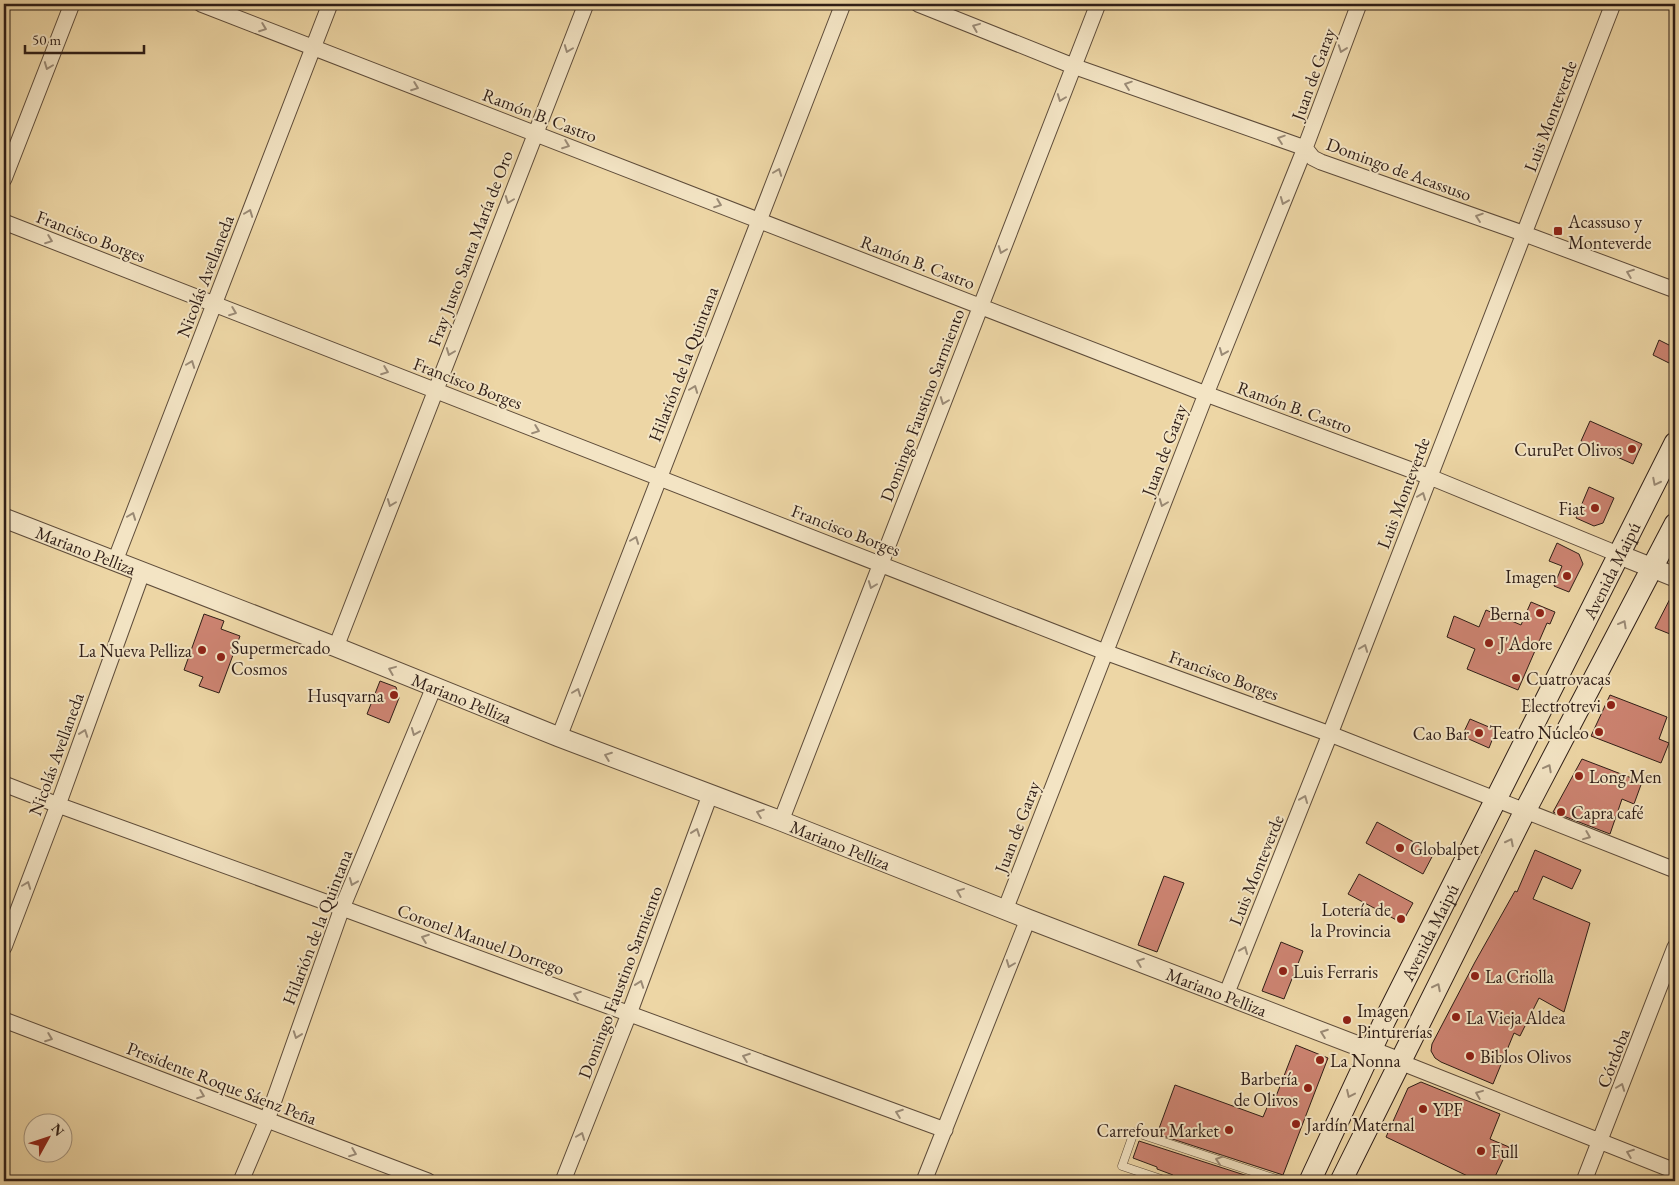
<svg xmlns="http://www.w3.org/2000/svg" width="1679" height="1185" font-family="'EB Garamond',serif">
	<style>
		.building { fill: #cd8472; stroke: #2f1e17 }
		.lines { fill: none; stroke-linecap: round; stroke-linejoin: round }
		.service-casing { stroke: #5e4c3a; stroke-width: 9 }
		.minor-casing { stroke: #5e4c3a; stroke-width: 17 }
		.tertiary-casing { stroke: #5e4c3a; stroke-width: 21 }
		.secondary-casing { stroke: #2f1e17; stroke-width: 23 }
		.service { stroke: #f3e4c4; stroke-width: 8 }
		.minor { stroke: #f3e4c4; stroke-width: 15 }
		.tertiary { stroke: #f3e4c4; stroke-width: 19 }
		.secondary { stroke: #f3e4c4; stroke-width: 21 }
		.oneway { stroke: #9b8b76 }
		.poi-dot { fill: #8f2418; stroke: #f3e4c4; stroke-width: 2 }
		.labels { text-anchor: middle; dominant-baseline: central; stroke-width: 4; stroke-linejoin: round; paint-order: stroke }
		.street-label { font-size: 18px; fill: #2f1e17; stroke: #f3e4c4 }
		.poi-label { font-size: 18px; fill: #2f1e17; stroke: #f3e4c4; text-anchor: start }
	</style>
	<rect width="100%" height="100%" fill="#edd6a5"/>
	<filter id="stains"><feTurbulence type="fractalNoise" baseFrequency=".004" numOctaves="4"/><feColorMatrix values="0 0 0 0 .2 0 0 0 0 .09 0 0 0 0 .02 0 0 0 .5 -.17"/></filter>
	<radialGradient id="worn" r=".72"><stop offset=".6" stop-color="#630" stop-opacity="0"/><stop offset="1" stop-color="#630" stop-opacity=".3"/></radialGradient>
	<path class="building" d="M1659,340L1675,348V366L1653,355Z
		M1590,421L1642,444L1633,464L1581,441Z
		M1589,487L1614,498L1603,523L1594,526L1576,518Z
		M1557,543L1579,554L1583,564L1569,592L1554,586L1562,566L1549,561Z
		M1675,589V636L1655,628Z
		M1531,602L1555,612L1550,624L1547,623L1518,690L1467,669L1475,649L1447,637L1454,616L1479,627L1486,610L1521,625Z
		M204,614L224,621L221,629L240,636L219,693L199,686L203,677L184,670Z
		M380,681L396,687L399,698L389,723L367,714Z
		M1610,695L1667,717L1659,739L1669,743L1661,763L1591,736Z
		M1470,719L1496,730L1489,748L1462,736Z
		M1582,759L1642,782L1634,804L1622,799L1610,834L1553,812Z
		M1377,822L1434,853L1423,874L1366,843Z
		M1535,850L1581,870L1572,889L1543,876L1533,899L1590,923L1564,1012L1539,998L1520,1036L1514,1033L1493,1084L1441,1062L1435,1058L1431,1051L1432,1044L1475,962L1515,891L1517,892Z
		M1359,874L1413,903L1402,923L1348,894Z
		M1164,876L1184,883L1157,952L1138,945Z
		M1281,942L1303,951L1284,999L1262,991Z
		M1296,1045L1328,1058L1283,1175L1157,1134L1175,1085L1263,1117L1271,1098L1275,1099Z
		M1421,1082L1500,1114L1490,1139L1509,1147L1493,1181H1478L1386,1137L1408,1088Z
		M1139,1141L1257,1179L1256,1181H1172L1173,1175L1157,1169V1167L1133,1158Z"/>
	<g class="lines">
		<g class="service-casing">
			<path id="service" d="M1167,1181L1122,1166L1134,1132L1282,1181"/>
		</g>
		<g class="minor-casing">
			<path id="minor" d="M201,4L1206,394L1430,477L1620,555
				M918,4L1073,66L1305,148L1313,158L1321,162L1525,234L1675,290
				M4,179L72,4
				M4,222L1105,652L1330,734L1675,870
				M115,561L330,4
				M336,647L586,4
				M559,737L843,4
				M4,784L58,805L342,908L945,1130
				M781,821L1098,4
				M1005,910L1206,394L1305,148L1359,4
				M4,947L58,805L142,573
				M1226,995L1330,734L1613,4
				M4,1020L428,1181
				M1400,1062L1675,1171
				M241,1181L267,1120L342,908L434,687
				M563,1181L629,1014L710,795
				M924,1181L1028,919
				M1584,1181L1675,947"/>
		</g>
		<g class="tertiary-casing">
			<g id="tertiary">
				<path id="s1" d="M4,518L336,647L559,737L781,821L1028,919L1400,1062"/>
				<path d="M1620,555L1675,577"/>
			</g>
		</g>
		<g class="secondary-casing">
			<g id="secondary">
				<path id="s2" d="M1310,1181L1385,1020L1675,443"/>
				<path d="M1341,1181L1525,811L1675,524"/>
			</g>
		</g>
		<use href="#service" class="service"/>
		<use href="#minor" class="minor"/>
		<use href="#tertiary" class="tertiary"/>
		<use href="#secondary" class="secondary"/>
	</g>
	<defs><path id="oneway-chevron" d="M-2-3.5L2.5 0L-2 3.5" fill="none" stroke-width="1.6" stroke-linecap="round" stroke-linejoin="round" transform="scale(1.25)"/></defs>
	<g class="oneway">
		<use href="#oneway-chevron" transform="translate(976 27) rotate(-158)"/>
		<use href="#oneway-chevron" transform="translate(263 28) rotate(21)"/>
		<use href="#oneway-chevron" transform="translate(568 49) rotate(111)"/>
		<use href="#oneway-chevron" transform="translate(1342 49) rotate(110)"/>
		<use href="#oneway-chevron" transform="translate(48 66) rotate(111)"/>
		<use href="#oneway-chevron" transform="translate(1128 85) rotate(-161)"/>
		<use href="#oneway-chevron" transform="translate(415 87) rotate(21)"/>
		<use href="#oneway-chevron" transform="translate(1061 98) rotate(111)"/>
		<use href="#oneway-chevron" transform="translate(1281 139) rotate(-161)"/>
		<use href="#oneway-chevron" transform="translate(566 145) rotate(21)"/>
		<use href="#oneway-chevron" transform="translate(778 172) rotate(-69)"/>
		<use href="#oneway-chevron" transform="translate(509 200) rotate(111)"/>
		<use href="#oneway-chevron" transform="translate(1284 201) rotate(112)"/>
		<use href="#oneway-chevron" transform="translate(718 204) rotate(21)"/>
		<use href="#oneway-chevron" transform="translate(249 213) rotate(-69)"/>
		<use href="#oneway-chevron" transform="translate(1479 217) rotate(-161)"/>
		<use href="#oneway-chevron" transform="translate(49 240) rotate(21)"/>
		<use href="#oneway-chevron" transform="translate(1002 250) rotate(111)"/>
		<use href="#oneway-chevron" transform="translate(1630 273) rotate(-159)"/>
		<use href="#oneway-chevron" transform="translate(233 312) rotate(21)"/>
		<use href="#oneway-chevron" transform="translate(450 352) rotate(111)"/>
		<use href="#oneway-chevron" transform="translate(1223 352) rotate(112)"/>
		<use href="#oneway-chevron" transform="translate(191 364) rotate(-69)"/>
		<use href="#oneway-chevron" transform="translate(385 371) rotate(21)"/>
		<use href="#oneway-chevron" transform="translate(694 389) rotate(-69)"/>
		<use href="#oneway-chevron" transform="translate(944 401) rotate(111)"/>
		<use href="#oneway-chevron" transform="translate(536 430) rotate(21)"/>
		<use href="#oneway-chevron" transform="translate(1656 482) rotate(117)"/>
		<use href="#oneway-chevron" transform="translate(1422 496) rotate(-69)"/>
		<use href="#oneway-chevron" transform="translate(391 503) rotate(111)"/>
		<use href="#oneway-chevron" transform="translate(1163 503) rotate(111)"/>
		<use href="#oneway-chevron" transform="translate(132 516) rotate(-69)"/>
		<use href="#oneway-chevron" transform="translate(635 540) rotate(-69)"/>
		<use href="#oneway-chevron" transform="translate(872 585) rotate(111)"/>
		<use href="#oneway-chevron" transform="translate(1623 624) rotate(-61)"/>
		<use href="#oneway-chevron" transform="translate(1364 648) rotate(-69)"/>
		<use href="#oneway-chevron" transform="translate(392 670) rotate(-158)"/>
		<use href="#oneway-chevron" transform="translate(577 692) rotate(-69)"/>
		<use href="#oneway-chevron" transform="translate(415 732) rotate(112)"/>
		<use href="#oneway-chevron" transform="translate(84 733) rotate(-70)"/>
		<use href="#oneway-chevron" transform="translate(608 756) rotate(-159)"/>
		<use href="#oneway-chevron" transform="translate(1548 768) rotate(-62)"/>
		<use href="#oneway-chevron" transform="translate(1304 799) rotate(-68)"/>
		<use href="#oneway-chevron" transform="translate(760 813) rotate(-160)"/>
		<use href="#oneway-chevron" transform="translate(696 832) rotate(-70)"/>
		<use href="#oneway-chevron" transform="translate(1587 836) rotate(22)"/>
		<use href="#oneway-chevron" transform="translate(1510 842) rotate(-63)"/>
		<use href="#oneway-chevron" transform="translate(353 882) rotate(112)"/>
		<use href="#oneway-chevron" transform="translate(27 885) rotate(-69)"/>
		<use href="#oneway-chevron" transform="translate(960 892) rotate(-158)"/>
		<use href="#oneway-chevron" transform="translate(425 938) rotate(-160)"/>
		<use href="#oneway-chevron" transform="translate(1244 950) rotate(-68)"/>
		<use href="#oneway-chevron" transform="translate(1140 962) rotate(-159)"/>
		<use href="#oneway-chevron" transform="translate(1010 964) rotate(111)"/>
		<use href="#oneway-chevron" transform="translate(640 984) rotate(-70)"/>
		<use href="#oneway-chevron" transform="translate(1437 987) rotate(-63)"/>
		<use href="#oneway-chevron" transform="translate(577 995) rotate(-160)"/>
		<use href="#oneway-chevron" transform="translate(1324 1033) rotate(-160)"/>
		<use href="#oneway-chevron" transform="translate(297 1035) rotate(110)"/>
		<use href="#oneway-chevron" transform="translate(49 1038) rotate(21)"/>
		<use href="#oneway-chevron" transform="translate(746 1057) rotate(-160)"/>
		<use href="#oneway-chevron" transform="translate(1621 1087) rotate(-69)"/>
		<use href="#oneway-chevron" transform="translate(1350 1094) rotate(115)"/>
		<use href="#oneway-chevron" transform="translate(1479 1094) rotate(-158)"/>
		<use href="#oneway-chevron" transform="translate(201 1095) rotate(21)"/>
		<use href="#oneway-chevron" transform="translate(899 1113) rotate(-160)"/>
		<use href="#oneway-chevron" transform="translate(581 1136) rotate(-69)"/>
		<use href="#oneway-chevron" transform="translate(353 1153) rotate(21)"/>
		<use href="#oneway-chevron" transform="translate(1630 1153) rotate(-159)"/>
		<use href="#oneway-chevron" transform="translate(1219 1160) rotate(-162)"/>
	</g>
	<g class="poi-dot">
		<rect x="1553" y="226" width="10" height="10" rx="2.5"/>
		<circle cx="1632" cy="449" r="5"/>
		<circle cx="1595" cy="508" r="5"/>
		<circle cx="1567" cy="576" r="5"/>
		<circle cx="1540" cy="613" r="5"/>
		<circle cx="1489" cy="643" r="5"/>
		<circle cx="202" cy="650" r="5"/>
		<circle cx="221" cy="657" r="5"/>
		<circle cx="1516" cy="678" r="5"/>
		<circle cx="394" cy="695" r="5"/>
		<circle cx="1611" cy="705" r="5"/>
		<circle cx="1599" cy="732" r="5"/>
		<circle cx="1479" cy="733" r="5"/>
		<circle cx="1579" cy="776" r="5"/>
		<circle cx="1561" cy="812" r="5"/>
		<circle cx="1400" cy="848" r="5"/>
		<circle cx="1401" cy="919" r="5"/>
		<circle cx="1283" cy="971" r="5"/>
		<circle cx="1475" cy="976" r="5"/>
		<circle cx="1456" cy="1017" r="5"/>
		<circle cx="1347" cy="1020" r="5"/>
		<circle cx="1470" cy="1056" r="5"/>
		<circle cx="1320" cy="1060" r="5"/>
		<circle cx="1308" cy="1088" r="5"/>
		<circle cx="1423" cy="1109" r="5"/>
		<circle cx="1296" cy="1124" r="5"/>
		<circle cx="1229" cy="1130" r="5"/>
		<circle cx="1481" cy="1151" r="5"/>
	</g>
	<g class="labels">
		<g class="street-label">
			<text transform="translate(1313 74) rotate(-70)">Juan de Garay</text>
			<text transform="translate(540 115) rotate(21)">Ramón B. Castro</text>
			<text transform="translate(1550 116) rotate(-69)">Luis Monteverde</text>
			<text transform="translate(1399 169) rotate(20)">Domingo de Acassuso</text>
			<text transform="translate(91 236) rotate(21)">Francisco Borges</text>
			<text transform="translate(470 248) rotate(-69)">Fray Justo Santa María de Oro</text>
			<text transform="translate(918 262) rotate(21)">Ramón B. Castro</text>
			<text transform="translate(205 276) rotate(-69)">Nicolás Avellaneda</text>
			<text transform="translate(683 364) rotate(-69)">Hilarión de la Quintana</text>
			<text transform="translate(468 383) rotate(21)">Francisco Borges</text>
			<text transform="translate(922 405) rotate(-69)">Domingo Faustino Sarmiento</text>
			<text transform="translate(1295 407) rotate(20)">Ramón B. Castro</text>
			<text transform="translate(1164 450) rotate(-69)">Juan de Garay</text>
			<text transform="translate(1403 493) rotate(-69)">Luis Monteverde</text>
			<text transform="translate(846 530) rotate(21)">Francisco Borges</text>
			<text stroke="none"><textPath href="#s1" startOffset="88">Mariano Pelliza</textPath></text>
			<text stroke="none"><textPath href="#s2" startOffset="681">Avenida Maipú</textPath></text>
			<text transform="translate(1224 675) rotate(20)">Francisco Borges</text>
			<text stroke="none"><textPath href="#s1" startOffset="492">Mariano Pelliza</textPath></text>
			<text transform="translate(56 754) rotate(-70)">Nicolás Avellaneda</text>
			<text transform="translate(1017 827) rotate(-69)">Juan de Garay</text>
			<text stroke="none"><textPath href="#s1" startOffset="898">Mariano Pelliza</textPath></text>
			<text transform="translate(1256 870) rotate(-68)">Luis Monteverde</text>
			<text transform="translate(317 927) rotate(-69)">Hilarión de la Quintana</text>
			<text stroke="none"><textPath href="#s2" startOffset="276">Avenida Maipú</textPath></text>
			<text transform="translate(481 939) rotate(20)">Coronel Manuel Dorrego</text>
			<text transform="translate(620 982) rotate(-69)">Domingo Faustino Sarmiento</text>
			<text stroke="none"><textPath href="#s1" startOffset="1302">Mariano Pelliza</textPath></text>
			<text transform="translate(1613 1058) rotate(-69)">Córdoba</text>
			<text transform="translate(222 1083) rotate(21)">Presidente Roque Sáenz Peña</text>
		</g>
		<g class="poi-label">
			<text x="1568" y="221">Acassuso y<tspan x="1568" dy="21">Monteverde</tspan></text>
			<text x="1622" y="449" text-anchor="end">CuruPet Olivos</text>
			<text x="1585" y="508" text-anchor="end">Fiat</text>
			<text x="1557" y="576" text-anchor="end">Imagen</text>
			<text x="1530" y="613" text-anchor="end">Berna</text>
			<text x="1499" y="643">J'Adore</text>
			<text x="231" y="647">Supermercado<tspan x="231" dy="21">Cosmos</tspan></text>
			<text x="192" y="650" text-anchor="end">La Nueva Pelliza</text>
			<text x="1526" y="678">Cuatrovacas</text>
			<text x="384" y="695" text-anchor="end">Husqvarna</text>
			<text x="1601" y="705" text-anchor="end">Electrotrevi</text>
			<text x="1589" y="732" text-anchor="end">Teatro Núcleo</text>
			<text x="1469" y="733" text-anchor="end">Cao Bar</text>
			<text x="1589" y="776">Long Men</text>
			<text x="1571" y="812">Capra café</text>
			<text x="1410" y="848">Globalpet</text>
			<text x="1391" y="909" text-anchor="end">Lotería de<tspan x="1391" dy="21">la Provincia</tspan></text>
			<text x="1293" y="971">Luis Ferraris</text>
			<text x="1485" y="976">La Criolla</text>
			<text x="1357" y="1010">Imagen<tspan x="1357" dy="21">Pinturerías</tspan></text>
			<text x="1466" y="1017">La Vieja Aldea</text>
			<text x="1480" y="1056">Biblos Olivos</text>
			<text x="1330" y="1060">La Nonna</text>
			<text x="1298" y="1078" text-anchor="end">Barbería<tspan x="1298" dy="21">de Olivos</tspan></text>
			<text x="1433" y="1109">YPF</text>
			<text x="1306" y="1124">Jardín Maternal</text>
			<text x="1219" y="1130" text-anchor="end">Carrefour Market</text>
			<text x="1491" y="1151">Full</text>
		</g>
	</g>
	<rect width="1679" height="1185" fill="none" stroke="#edd6a5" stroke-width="20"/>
	<rect x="5" y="5" width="1669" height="1175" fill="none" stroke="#2f1e17" stroke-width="2.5"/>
	<rect x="10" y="10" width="1659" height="1165" fill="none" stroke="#2f1e17"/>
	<g transform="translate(48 1138) rotate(50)"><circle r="24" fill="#f3e4c4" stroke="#a5957f"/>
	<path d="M0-4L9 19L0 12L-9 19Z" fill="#8f2418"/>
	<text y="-8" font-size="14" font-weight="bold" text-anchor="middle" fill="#2f1e17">N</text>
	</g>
	<path d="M25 45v8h119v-8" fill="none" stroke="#2f1e17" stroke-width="2.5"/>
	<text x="32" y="45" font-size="15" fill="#2f1e17" stroke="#f3e4c4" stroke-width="4" paint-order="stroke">50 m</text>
	<rect width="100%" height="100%" filter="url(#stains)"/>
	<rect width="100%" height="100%" fill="url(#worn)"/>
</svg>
